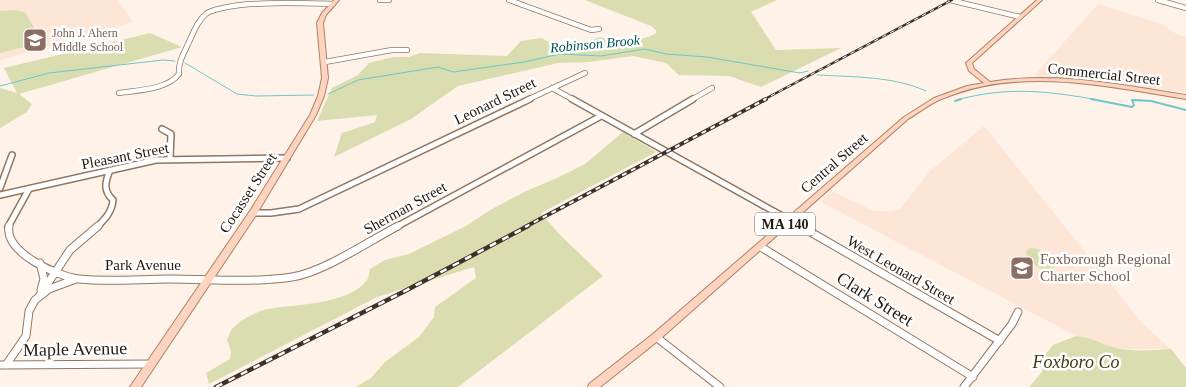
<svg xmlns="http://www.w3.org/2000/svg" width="1186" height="387" font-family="'Times New Roman',serif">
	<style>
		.built { fill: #fde6d5 }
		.green { fill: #d9ddb0 }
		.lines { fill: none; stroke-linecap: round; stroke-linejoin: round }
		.stream-far1 { stroke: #6fc8c8; stroke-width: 1 }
		.stream { stroke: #6fc8c8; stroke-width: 2 }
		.minor-far2-casing { stroke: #927661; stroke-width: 6 }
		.minor-far1-casing { stroke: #927661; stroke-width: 8 }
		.minor-casing { stroke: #927661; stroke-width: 9 }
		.major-casing { stroke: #b08066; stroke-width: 2 }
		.minor-far2 { stroke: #fff; stroke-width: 4.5 }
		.minor-far1 { stroke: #fff; stroke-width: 5 }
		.minor { stroke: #fff; stroke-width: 7 }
		.major { fill: #fdd4bf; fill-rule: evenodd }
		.rail-far2-casing { stroke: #3d322a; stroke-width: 2.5 }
		.rail-far1-casing { stroke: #3d322a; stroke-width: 4 }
		.rail-casing { stroke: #3d322a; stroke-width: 4.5 }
		.rail-far2 { stroke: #fff; stroke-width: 1; stroke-dasharray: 4.5; stroke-linecap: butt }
		.rail-far1 { stroke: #fff; stroke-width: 2; stroke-dasharray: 5; stroke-linecap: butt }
		.rail { stroke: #fff; stroke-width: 2.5; stroke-dasharray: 7; stroke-linecap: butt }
		.labels { text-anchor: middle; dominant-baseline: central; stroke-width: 5; stroke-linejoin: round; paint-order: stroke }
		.far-education-label { font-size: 12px; fill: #785e54; stroke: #fff; text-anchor: start }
		.far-water-label { font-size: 14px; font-style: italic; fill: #005354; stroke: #fff }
		.shield { fill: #fff; stroke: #665e58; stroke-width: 1 }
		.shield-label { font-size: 14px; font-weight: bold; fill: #241911 }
		.street-label { font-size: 15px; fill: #241911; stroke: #fff }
		.education-label { font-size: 15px; fill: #785e54; stroke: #fff; text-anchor: start }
		.near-street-label { font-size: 18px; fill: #241911; stroke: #fff }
		.near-park-label { font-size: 18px; font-style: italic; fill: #3d3f0c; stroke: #fff }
	</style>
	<rect width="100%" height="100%" fill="#fff2e8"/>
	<path class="built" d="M0,0H118L133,22L0,60Z
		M1098,4L1162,24L1178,35L1186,37V92L1071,78L1034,76Z
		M984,126L1143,324L1171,349H1119L1101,344L1083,336H1076L821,202L831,191L874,211H889L900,209L930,171Z"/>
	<path class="green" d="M585,0H777L751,12L776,50L841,48L761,87L729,76L679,75L666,63L633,56L589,62L558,63L458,86L411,119L334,157L342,133L375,122L377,115L317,121L332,88L358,75L369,63L393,57H409L420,53L507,56L521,41L541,38L565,49L600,37L615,41L631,40L649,37L656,33V30L651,26Z
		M14,10L25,12L39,36L24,47L0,53V11Z
		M150,33L182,47L19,94L32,104L27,112L0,128V88L17,93L4,68Z
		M623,132L656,152L541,213L560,235L603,276L458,387H356L371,378L385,362L419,337L434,317L435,307L476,278L474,267L377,297L209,384L206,373L230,359L231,351L227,340C229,336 230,330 234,327C242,319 257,311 268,309C295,304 349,305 367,280C369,278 369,273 370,269L385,260L409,254L466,226L492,209L524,192L557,178L585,164Z
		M1031,248C1042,249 1056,257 1054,269C1043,274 1030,263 1026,253L1027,250Z
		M1076,336C1089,336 1103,345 1116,348C1133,352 1153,350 1171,349L1186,368V387H1029L1042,372L1045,355L1053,345Z"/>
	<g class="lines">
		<path class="stream-far1" d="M185,63L237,94L256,96L314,95
			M817,75C853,77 893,76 926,91
			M0,86L49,73L163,60L175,61
			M328,94L358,80L438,67L453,72L524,62L560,54L601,56L645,49L666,54L707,57L800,73L808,71
			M957,100C1007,86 1048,91 1098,100
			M1132,100H1141"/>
		<path class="stream" d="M1091,99L1132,107L1134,105L1132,100L1151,101L1186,110
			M955,101L961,99"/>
		<g class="minor-far2-casing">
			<path id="minor-far2" d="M380,0H389
				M509,0L591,30L599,29
				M950,0L1020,17
				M1158,0L1186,8
				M325,62L392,50H407
				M552,88L574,100
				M119,93C137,90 167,90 179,74C178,62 184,53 189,42C194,31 198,20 207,13C234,0 301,3 333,4
				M527,100L585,73
				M691,100L712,88"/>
		</g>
		<g class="minor-far1-casing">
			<path id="minor-far1" d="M572,99L802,227
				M162,129L171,134L170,159
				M634,134L693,99
				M0,188L12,155
				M0,195L156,160L287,158
				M253,213H271L299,209L530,99
				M8,227L29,189
				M97,227C105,219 112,212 113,200C103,191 105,182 110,170
				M396,227L601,116"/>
		</g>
		<g class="minor-casing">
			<path id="minor" d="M9,226C4,252 56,276 79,279C106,282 142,279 170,279C210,279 253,283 292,277C324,272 369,241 398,226
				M800,226L1000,341
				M761,247L973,377
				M40,263L44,279L41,290
				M40,295L70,250L98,226
				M656,337L720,387
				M0,365L151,364
				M6,365L26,336L29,311L35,300L49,289L76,279
				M964,387L1012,324L1018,312"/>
		</g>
		<g class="major-casing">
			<path id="major" d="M334,0H339L326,15L323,23L328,78L324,96L316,115L256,215L141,387H130L250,211L310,115L318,96L322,78L317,23L322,13Z
				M1037,0H1042L972,63L974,69L990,82C1055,71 1122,85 1186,95V99C1113,87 1027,68 955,94C949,96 943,98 937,101C927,106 918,113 908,119L659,340L600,387H588L589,384L653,334L904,117L934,98L967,86L984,83L969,71L966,63Z"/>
		</g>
		<use href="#minor-far2" class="minor-far2"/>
		<use href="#minor-far1" class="minor-far1"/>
		<use href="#minor" class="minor"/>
		<use href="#major" class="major"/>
		<g class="rail-far2-casing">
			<path id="rail-far2" d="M763,100L952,0"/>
		</g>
		<g class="rail-far1-casing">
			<path id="rail-far1" d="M525,227L766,99"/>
		</g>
		<g class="rail-casing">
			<path id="rail" d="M216,387L405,291L528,226"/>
		</g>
		<use href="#rail-far2" class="rail-far2"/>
		<use href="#rail-far1" class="rail-far1"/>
		<use href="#rail" class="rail"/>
	</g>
	<defs>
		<g id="school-square" transform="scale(1.25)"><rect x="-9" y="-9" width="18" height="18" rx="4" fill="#8d6e63" stroke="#fff"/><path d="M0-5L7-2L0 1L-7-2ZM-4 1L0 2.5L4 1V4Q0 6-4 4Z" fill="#fff"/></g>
	</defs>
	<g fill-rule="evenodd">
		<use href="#school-square" x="35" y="40"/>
		<use href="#school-square" x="1022" y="268"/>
	</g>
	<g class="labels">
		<g class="far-education-label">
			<text x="52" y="33">John J. Ahern<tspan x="52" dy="14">Middle School</tspan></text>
		</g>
		<g class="far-water-label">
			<text transform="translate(595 44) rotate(-5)">Robinson Brook</text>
		</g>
		<rect class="shield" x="755" y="212.5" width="60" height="23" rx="4"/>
		<g class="shield-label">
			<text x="785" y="224">MA 140</text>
		</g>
		<g class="street-label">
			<text transform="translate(1104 74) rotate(6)">Commercial Street</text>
			<text transform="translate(495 101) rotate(-26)">Leonard Street</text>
			<text transform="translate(125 156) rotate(-11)">Pleasant Street</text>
			<text transform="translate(834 163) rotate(-41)">Central Street</text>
			<text transform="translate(248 193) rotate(-57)">Cocasset Street</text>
			<text transform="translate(405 208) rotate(-29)">Sherman Street</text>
			<text x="143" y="265">Park Avenue</text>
			<text transform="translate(901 270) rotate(30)">West Leonard Street</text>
		</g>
		<g class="education-label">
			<text x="1040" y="259">Foxborough Regional<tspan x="1040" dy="17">Charter School</tspan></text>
		</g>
		<g class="near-street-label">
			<text transform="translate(875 299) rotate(32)">Clark Street</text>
			<text transform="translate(75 349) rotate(-1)">Maple Avenue</text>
		</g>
		<g class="near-park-label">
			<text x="1076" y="362">Foxboro Co</text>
		</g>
	</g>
</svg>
